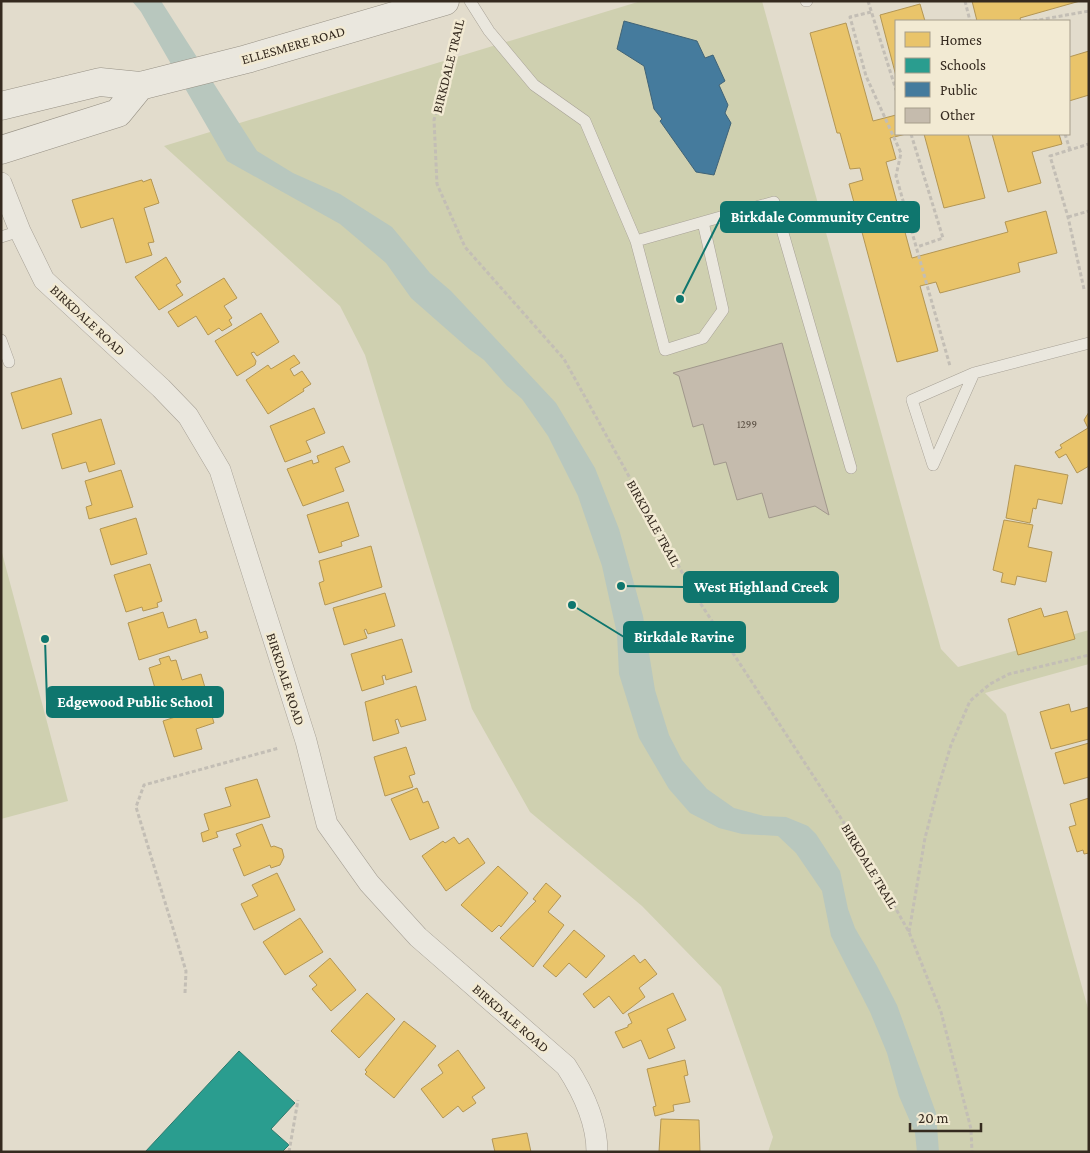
<svg xmlns="http://www.w3.org/2000/svg" width="1090" height="1153" font-family="'Crimson Pro',serif">
	<style>
		.green { fill: #cfd0b0 }
		.water { fill: #b8c7be }
		.homes { fill: #e9c46a; stroke: #b39654 }
		.schools { fill: #2a9d8f; stroke: #2d7a6d }
		.public { fill: #457b9d; stroke: #406377 }
		.building { fill: #c5bbad; stroke: #a1988c }
		.lines { fill: none; stroke-linecap: round; stroke-linejoin: round }
		.lane-casing { stroke: #a7a196; stroke-width: 12 }
		.street-casing { stroke: #a7a196; stroke-width: 22 }
		.secondary-casing { stroke: #979185; stroke-width: 29 }
		.path { stroke: #c3beb5; stroke-width: 3; stroke-dasharray: 4 2.5; stroke-linecap: butt }
		.lane { stroke: #eae7de; stroke-width: 11 }
		.street { stroke: #eae7de; stroke-width: 21 }
		.secondary { stroke: #eae7de; stroke-width: 28 }
		.labels { text-anchor: middle; dominant-baseline: central; stroke-width: 5; stroke-linejoin: round; paint-order: stroke }
		.number-label { font-size: 11px; fill: #594e42 }
		.street-label { font-size: 14px; fill: #352a1f; stroke: #f2ead3 }
		.leader { fill: none; stroke: #0f766e; stroke-width: 2 }
		.callout-dot { fill: #0f766e; stroke: #f2ead3; stroke-width: 2 }
		.callout { fill: #0f766e; stroke: #0f766e; stroke-width: 2 }
		.callout-label { font-size: 15px; text-anchor: middle; font-weight: bold; fill: #fff }
	</style>
	<rect width="100%" height="100%" fill="#e2dccc"/>
	<path class="green" d="M641,1H762L941,649L958,667L1089,630V664L985,693L1006,714L1089,1012V1152H768L773,1137L721,987L642,906L530,812L472,709L365,355L340,306L164,146Z
		M1,549L68,801L1,819Z"/>
	<path class="water" d="M132,1H161L257,151L293,173L340,194L392,227L430,273L451,291L556,403L595,468L619,529L643,616L655,690L669,735L682,760L707,789L734,808L764,816L786,817L808,826L816,834L840,871L848,909L855,928L877,966L897,1005L936,1113L939,1152H917L915,1133L899,1096L887,1053L870,1012L831,936L822,891L796,853L778,836L742,834L719,828L690,813L669,789L639,738L619,674L617,634L602,566L578,496L548,436L522,399L507,386L484,360L469,349L411,298L386,263L340,224L227,161L141,12Z"/>
	<path class="homes" d="M972,1H1080L1020,18L1021,21H977Z
		M920,4L925,21H896V76L880,15Z
		M846,23L873,121L896,115V134H906L890,138L896,159L886,162L912,258L1008,232L1005,222L1046,211L1057,253L1018,263L1020,272L940,293L936,282L920,286L938,351L897,362L849,184L863,180L860,168L850,169L840,133H837L810,33Z
		M1089,51V95L1069,101V57Z
		M924,134H968L985,198L944,208Z
		M992,134H1059L1062,144L1032,152L1041,183L1008,192Z
		M151,179L159,203L144,208L154,242L148,243L152,255L126,263L113,218L81,228L72,200L142,180L143,182Z
		M166,257L181,282L176,285L183,295L159,310L135,277Z
		M224,278L237,298L224,306L232,318L229,320L232,325L222,331L219,328L208,335L196,316L178,327L168,312Z
		M261,313L279,342L257,356L254,352L251,353L256,361L255,365L237,376L215,341Z
		M294,355L300,363L290,369L294,376L302,371L311,384L303,389L304,391L268,414L246,380L268,365L271,369Z
		M61,378L72,414L22,429L11,393Z
		M314,408L325,433L306,441L311,452L285,462L270,426Z
		M1089,412V466L1077,473L1066,454L1059,458L1055,452L1062,448L1060,445L1088,428L1084,420Z
		M101,419L115,464L89,472L86,462L62,469L52,434Z
		M343,446L350,462L335,468L344,491L303,506L287,469L312,460L313,464L319,462L317,456Z
		M1015,465L1068,475L1062,504L1038,499L1036,509L1033,508L1030,523L1006,518Z
		M121,470L133,507L89,519L86,507L92,505L85,481Z
		M348,502L359,536L341,542L342,546L319,553L307,515Z
		M136,518L147,554L111,565L100,529Z
		M1004,520L1033,525L1028,547L1052,552L1046,582L1017,576L1015,585L1001,582L1003,573L993,570Z
		M371,546L382,587L325,605L319,583L324,581L319,561Z
		M150,564L162,601L157,603L158,607L143,611L142,607L126,612L114,575Z
		M385,593L395,626L368,634L366,629L364,630L367,638L344,645L333,608Z
		M1041,608L1044,617L1067,611L1075,639L1018,655L1008,619Z
		M163,612L168,628L196,619L200,633L206,631L208,638L139,660L128,623Z
		M402,639L412,672L386,680L385,675L382,676L384,684L362,691L351,654Z
		M169,656L171,661L176,660L182,680L201,674L206,691L160,705L149,668L161,664L159,659Z
		M416,686L426,720L401,727L398,719L395,720L399,733L373,741L365,702Z
		M1069,704L1071,712L1089,707V739L1051,749L1040,712Z
		M209,706L214,723L196,729L202,749L174,757L163,721Z
		M1089,743V777L1064,784L1055,753Z
		M406,747L415,774L409,776L413,787L385,796L374,757Z
		M257,779L270,817L216,832L218,837L203,842L201,833L209,830L204,814L231,806L225,788Z
		M417,788L423,803L428,801L439,828L410,840L391,799Z
		M1089,798V853L1084,854L1083,850L1077,852L1069,827L1076,825L1070,804Z
		M262,824L271,847L274,846L282,849L284,857L280,865L271,868L270,865L244,876L233,849L241,846L236,834Z
		M454,837L459,844L468,838L485,863L446,891L422,856L443,841L445,843Z
		M498,866L528,893L501,927L499,925L492,932L461,905Z
		M277,873L295,910L254,930L241,904L258,896L252,885Z
		M546,883L561,896L548,912L564,925L533,967L500,938L536,901L533,899Z
		M300,918L323,952L285,975L263,942Z
		M574,930L605,956L586,978L569,963L556,977L543,966Z
		M634,955L640,963L645,959L657,974L639,988L645,997L623,1014L609,996L594,1008L583,994Z
		M330,958L356,990L331,1011L312,989L317,985L309,976Z
		M367,993L395,1019L359,1058L331,1031Z
		M673,993L686,1020L667,1029L675,1048L649,1059L641,1040L623,1048L615,1032L628,1027V1025L632,1023L628,1014Z
		M404,1021L436,1046L394,1098L365,1074L367,1072L365,1070Z
		M458,1050L485,1088L472,1097L476,1103L463,1112L458,1106L443,1118L421,1089L443,1073L438,1065Z
		M685,1060L688,1075L684,1076L690,1102L673,1105L674,1111L655,1116L653,1107L656,1106L647,1069Z
		M661,1119L699,1120L700,1152H659Z
		M527,1133L531,1152H495L492,1139Z"/>
	<path class="schools" d="M239,1051L295,1103L271,1129L289,1145L282,1152H145Z"/>
	<path class="public" d="M624,21L697,41L705,58L713,55L725,81L719,85L728,105L725,113L731,123L714,175L696,172L660,121L662,119L654,109L644,66L617,49Z"/>
	<path class="building" d="M782,343L829,515L815,506L769,518L762,493L737,500L726,462L714,465L703,424L693,427L679,376L673,373Z"/>
	<g class="lines">
		<g class="lane-casing">
			<path id="lane" d="M470,1L489,31L534,85L585,121L636,241L665,350L703,338L723,310L703,222
				M806,1H807
				M1,237L20,231
				M636,241L774,202L851,468
				M1,340L9,362
				M974,373L933,465L912,400L974,373L1089,343"/>
		</g>
		<g class="street-casing">
			<path id="street" d="M1,183L20,231L44,280L161,388L188,416L220,470L306,741L327,824L369,883L418,937L566,1066C583,1092 597,1121 597,1152"/>
		</g>
		<g class="secondary-casing">
			<path id="secondary" d="M1,106L100,82L140,86L247,59L445,1
				M1,150L118,113L140,86"/>
		</g>
		<path class="path" d="M868,1L896,90
			M965,1L970,21
			M871,12L850,17L866,76L901,153L896,176L950,366
			M1033,21L1089,11
			M460,23L434,120L437,184L465,247L564,359L693,592L867,858L909,932L941,1012L971,1129L972,1152
			M911,134L943,238L917,247
			M1065,134L1070,150
			M1068,217L1089,211
			M1084,289L1068,217L1050,156L1089,144
			M909,932L925,838L938,788L951,745L970,701L990,684L1009,674L1089,655
			M185,993L186,971L136,807L144,785L279,748
			M289,1152L298,1100"/>
		<use href="#lane" class="lane"/>
		<use href="#street" class="street"/>
		<use href="#secondary" class="secondary"/>
	</g>
	<g class="labels">
		<g class="number-label">
			<text x="747" y="424">1299</text>
		</g>
		<g class="street-label">
			<text transform="translate(293 45) rotate(-16)">ELLESMERE ROAD</text>
			<text transform="translate(448 66) rotate(-76)">BIRKDALE TRAIL</text>
			<text transform="translate(88 320) rotate(43)">BIRKDALE ROAD</text>
			<text transform="translate(654 523) rotate(61)">BIRKDALE TRAIL</text>
			<text transform="translate(286 679) rotate(72)">BIRKDALE ROAD</text>
			<text transform="translate(870 866) rotate(59)">BIRKDALE TRAIL</text>
			<text transform="translate(511 1018) rotate(41)">BIRKDALE ROAD</text>
		</g>
	</g>
	<path class="leader" d="M680 299L721 217M621 586L684 587M572 605L624 637M45 639L47 702"/>
	<g class="callout-dot">
		<circle cx="680" cy="299" r="5"/>
		<circle cx="621" cy="586" r="5"/>
		<circle cx="572" cy="605" r="5"/>
		<circle cx="45" cy="639" r="5"/>
	</g>
	<g class="callout">
		<rect x="721" y="202" width="198" height="30" rx="5"/>
		<rect x="684" y="572" width="154" height="30" rx="5"/>
		<rect x="624" y="622" width="121" height="30" rx="5"/>
		<rect x="47" y="687" width="176" height="30" rx="5"/>
	</g>
	<g class="callout-label">
		<text x="820" y="222">Birkdale Community Centre</text>
		<text x="761" y="592">West Highland Creek</text>
		<text x="684" y="642">Birkdale Ravine</text>
		<text x="135" y="707">Edgewood Public School</text>
	</g>
	<rect width="1090" height="1153" fill="none" stroke="#352a1f" stroke-width="5"/>
	<rect x="895" y="20" width="175" height="115" fill="#f2ead3" stroke="#a69d8b"/>
	<rect x="905" y="32" width="25" height="15" fill="#e9c46a" stroke="#a69d8b"/>
	<text x="940" y="45" font-size="15" fill="#352a1f">Homes</text>
	<rect x="905" y="58" width="25" height="15" fill="#2a9d8f" stroke="#a69d8b"/>
	<text x="940" y="70" font-size="15" fill="#352a1f">Schools</text>
	<rect x="905" y="82" width="25" height="15" fill="#457b9d" stroke="#a69d8b"/>
	<text x="940" y="95" font-size="15" fill="#352a1f">Public</text>
	<rect x="905" y="108" width="25" height="15" fill="#c5bbad" stroke="#a69d8b"/>
	<text x="940" y="120" font-size="15" fill="#352a1f">Other</text>
	<path d="M910 1123v8h71v-8" fill="none" stroke="#352a1f" stroke-width="2.5"/>
	<text x="918" y="1123" font-size="15" fill="#352a1f" stroke="#f2ead3" stroke-width="4" paint-order="stroke">20 m</text>
</svg>
